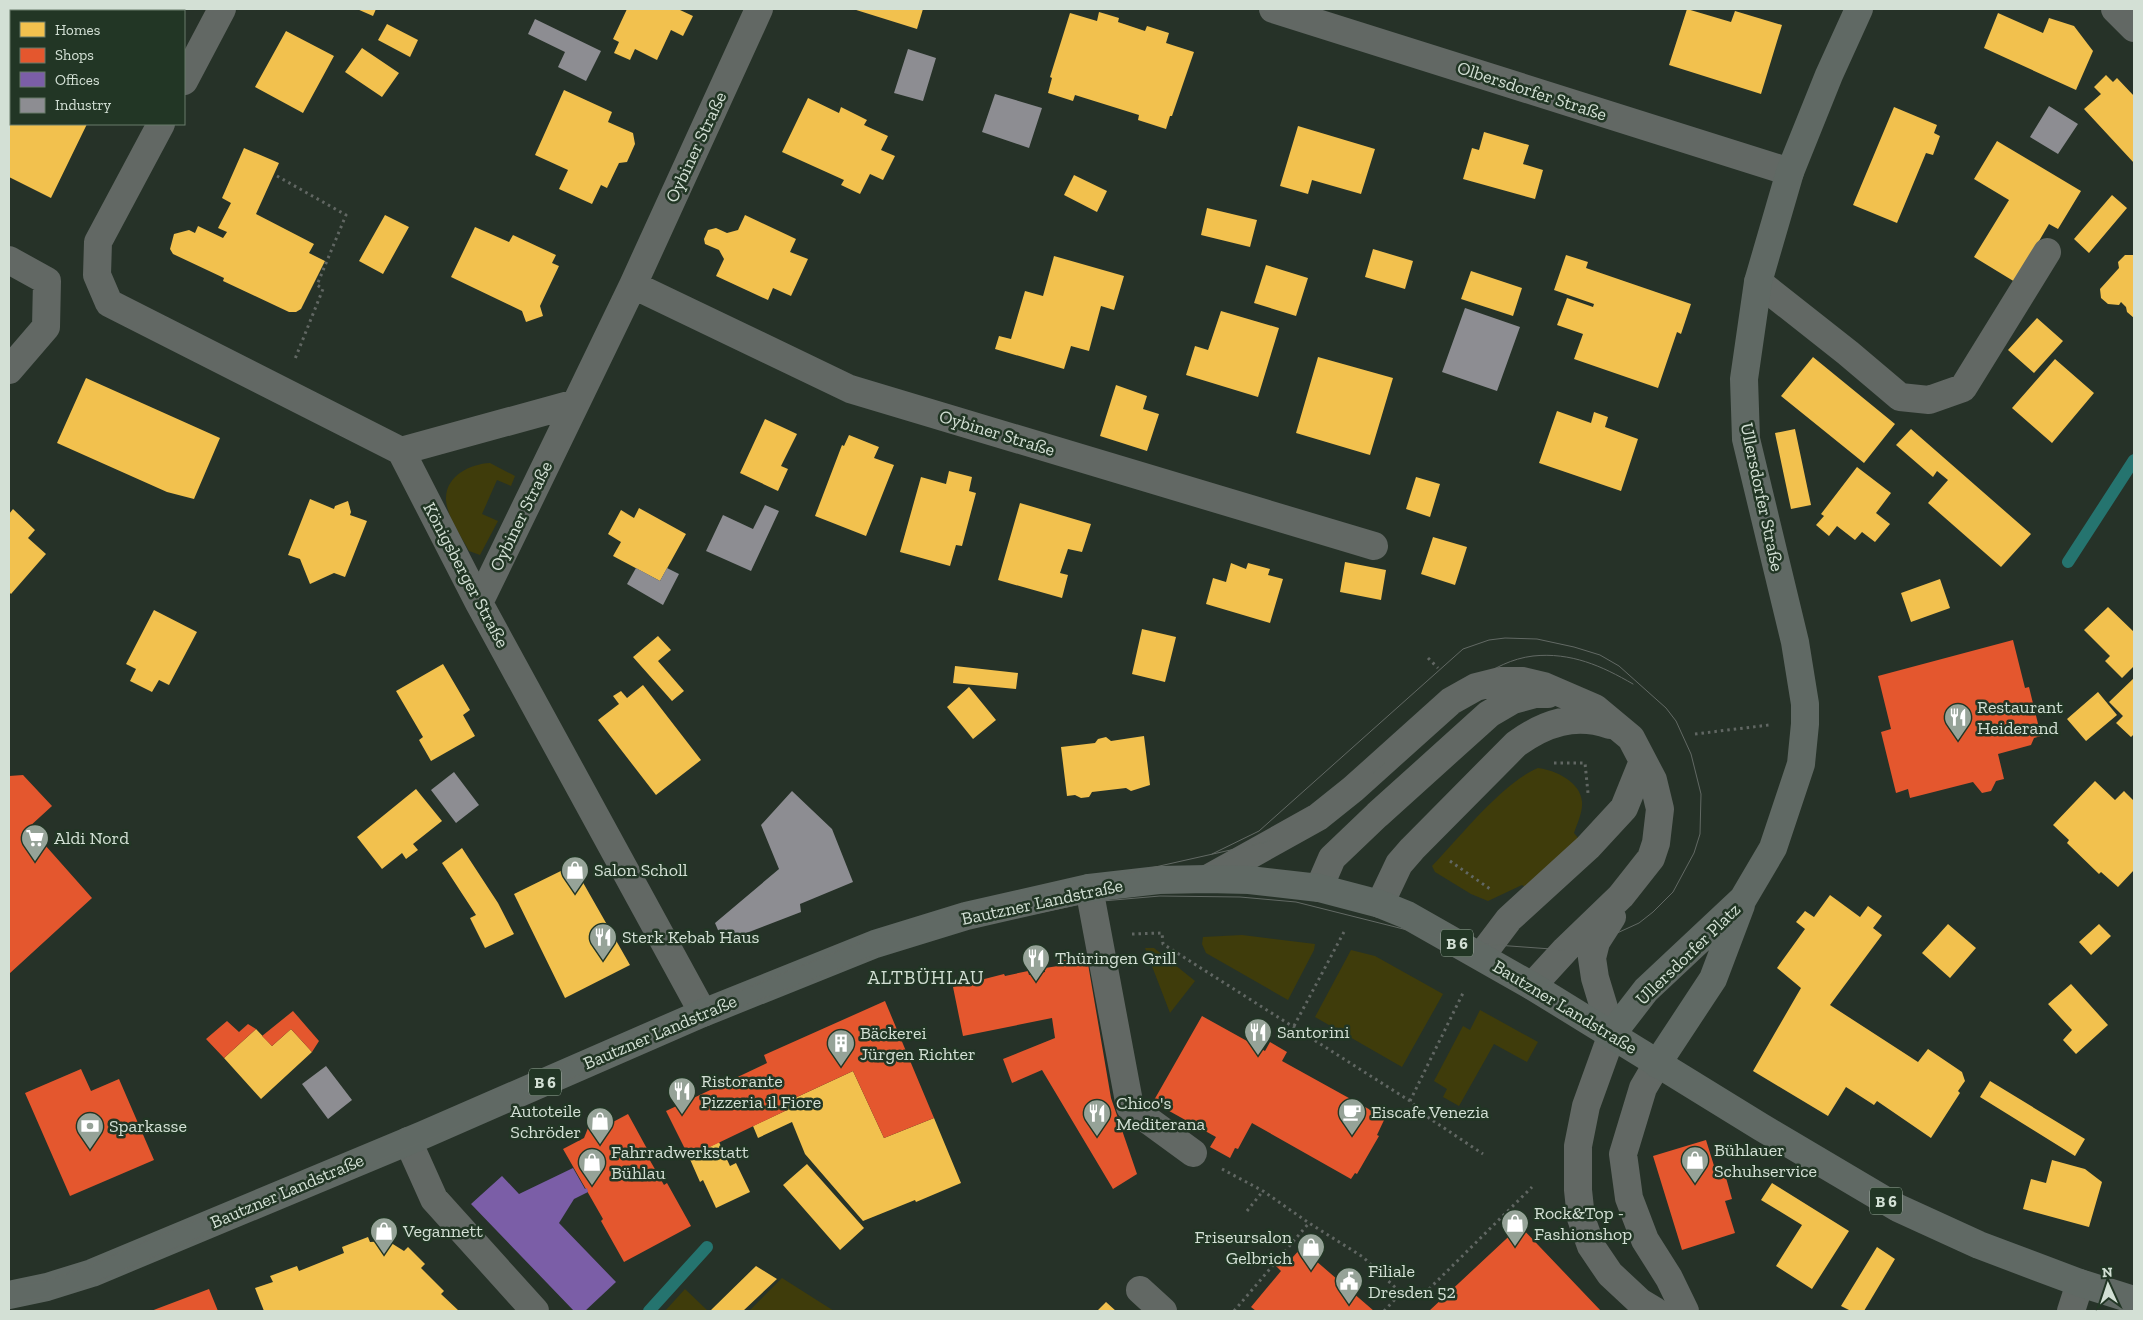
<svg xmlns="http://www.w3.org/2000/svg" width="2143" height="1320" font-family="'Zilla Slab',serif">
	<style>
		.green { fill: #3f3c0b }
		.homes { fill: #f2c14e }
		.shops { fill: #e4572e }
		.offices { fill: #7b5ea7 }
		.industry { fill: #8d8d92 }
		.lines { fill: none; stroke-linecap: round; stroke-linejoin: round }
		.stream { stroke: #25746f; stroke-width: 12 }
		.path { stroke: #616763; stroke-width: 3; stroke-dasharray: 2.5 4; stroke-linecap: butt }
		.minor { stroke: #626864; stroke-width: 28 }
		.major { stroke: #606964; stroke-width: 28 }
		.tram { stroke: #626964; stroke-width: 1 }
		.labels { text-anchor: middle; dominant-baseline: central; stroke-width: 5; stroke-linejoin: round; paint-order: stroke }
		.shield { fill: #223625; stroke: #9eada0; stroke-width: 1 }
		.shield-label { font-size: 16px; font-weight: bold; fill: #d3e0d5 }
		.street-label { font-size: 18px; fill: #d3e0d5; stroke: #223625 }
		.poi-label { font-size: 18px; fill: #d3e0d5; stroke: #223625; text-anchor: start }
		.neighbourhood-label { font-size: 19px; letter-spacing: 1px; fill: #d3e0d5; stroke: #223625 }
	</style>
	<rect width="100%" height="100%" fill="#263228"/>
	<path class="green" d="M490,463L515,476L511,486L497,480L482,514L498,521L480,555L469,551C462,537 447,517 446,500C445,476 470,464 490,463Z
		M1538,768C1555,770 1581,782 1582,802C1583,812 1577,824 1574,833L1579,839L1527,888L1522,885L1488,901L1471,894L1435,872L1432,866C1459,838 1503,782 1538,768Z
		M1242,935L1315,944L1314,950L1288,1000L1206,953L1202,944L1203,937Z
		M1145,948H1154L1195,981L1170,1013Z
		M1351,950L1375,956L1443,994L1402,1067L1315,1017Z
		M1480,1010L1538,1042L1527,1062L1494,1044L1459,1106L1443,1097L1447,1089L1434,1081L1463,1026L1470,1030Z
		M782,1278L834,1311H749Z
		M685,1289L708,1311H665Z"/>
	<path class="homes" d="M42,9H152L151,11H47Z
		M357,9H376L373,16Z
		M627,9H681L680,10L693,16L683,36L671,30L657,60L635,49L630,60L614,53L619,42L613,39Z
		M853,9H923L917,29Z
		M1687,9L1731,22L1735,11L1782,25L1761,94L1669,65Z
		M1099,12L1119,18L1118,22L1145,31L1147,26L1169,33L1166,43L1194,52L1172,116H1170L1166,129L1138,120L1139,115L1075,95L1073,101L1048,93L1052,78L1050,77L1070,13L1097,21Z
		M1998,13L2043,33L2049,18L2074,26L2093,51L2076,90L1984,48Z
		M387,24L418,40L410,57L378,40Z
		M286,31L334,56L303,113L255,87Z
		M362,48L399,73L382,97L345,72Z
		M9,68L11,70V124H87L51,198L9,177Z
		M2106,75L2113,82L2117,78L2134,96V163L2084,109L2101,94L2094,87Z
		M564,90L612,112L608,122L633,133L635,144L627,162L619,163L607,188L601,185L592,204L559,189L568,170L535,155Z
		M808,98L839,113L841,107L867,120L864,125L888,136L881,150L895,156L883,180L870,174L860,194L841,185L844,180L782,152Z
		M1894,107L1937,125L1934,133L1940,136L1933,155L1926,153L1897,223L1853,205Z
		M1298,126L1375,149L1361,194L1312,180L1308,194L1280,186Z
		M1484,132L1529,145L1523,164L1543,170L1535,199L1463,179L1472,148L1479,150Z
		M1997,141L2081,191L2058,229L2049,224L2015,282L1974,257L2009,200L1974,179Z
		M244,148L279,163L256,214L314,244L309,253L325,261L301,309L296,312H289L223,281L224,278L173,254L170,249L174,234L189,230L195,233L198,226L223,238L227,232L218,228L231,203L222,198Z
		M1074,175L1107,191L1097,212L1064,195Z
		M2112,195L2127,208L2089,253L2074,239Z
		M1207,208L1257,220L1250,247L1201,235Z
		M385,215L409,227L383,274L359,261Z
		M745,215L796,239L790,252L808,259L791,296L773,288L768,300L716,276L724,259L719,250L705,244L704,239L708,230L716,228L727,233L738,230Z
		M475,227L509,242L513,235L556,255L552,263L559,266L540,306L543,316L526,322L522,311L451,277Z
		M1373,249L1413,261L1405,289L1365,277Z
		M1566,255L1588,262L1586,268L1691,304L1681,334L1677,332L1658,388L1574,359L1583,334L1557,325L1567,298L1593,307L1594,304L1554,290Z
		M2125,255H2134V318L2127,312L2126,307L2121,302L2119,305L2108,304L2101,298L2100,289L2119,268L2118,262Z
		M1054,256L1124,276L1114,310L1101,306L1089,351L1071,346L1064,369L995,349L999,336L1011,339L1025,291L1043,296Z
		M1266,265L1308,278L1296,316L1254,303Z
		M1471,271L1522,288L1513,316L1461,299Z
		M1221,311L1279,328L1258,397L1186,375L1195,346L1208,350Z
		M2037,318L2063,341L2034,373L2008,350Z
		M1318,357L1393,378L1370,455L1296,433Z
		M1813,357L1895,424L1864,463L1781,396Z
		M2055,359L2094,393L2052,443L2012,408Z
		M86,378L220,438L194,499L167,492L57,443Z
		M1116,385L1147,396L1143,409L1159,414L1147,451L1100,436Z
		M1557,411L1591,423L1594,412L1608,417L1605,427L1638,439L1621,491L1539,463Z
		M765,419L797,434L781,466L788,469L778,491L740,473Z
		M1795,429L1811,505L1791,509L1775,433Z
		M1911,429L2031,534L2001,567L1928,503L1948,480L1937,471L1933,477L1896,445Z
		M849,435L879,447L874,458L894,465L866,536L815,516L842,445L844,446Z
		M1857,467L1891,493L1876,513L1890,524L1875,542L1862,532L1855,540L1837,526L1829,536L1816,525L1824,516L1821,514Z
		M949,471L972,477L969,491L976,493L962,546L956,545L950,566L900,552L921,477L946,484Z
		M1416,477L1440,484L1430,517L1406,509Z
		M310,499L334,509L335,506L348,501L351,512L350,515L367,521L345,577L334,573L310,584L300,559L288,555Z
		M1020,503L1091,524L1082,552L1068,549L1060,573L1068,575L1062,598L998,580Z
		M639,508L686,534L660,581L613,556L621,542L608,534L621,510L634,518Z
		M13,509L35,530L28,538L46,554L11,594L9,592V514Z
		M1433,537L1467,547L1455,585L1421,574Z
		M1345,562L1386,570L1381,600L1340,592Z
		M1231,563L1246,569L1248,563L1270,569L1268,575L1283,579L1270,623L1206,604L1213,578L1226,582Z
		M1940,579L1950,608L1911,622L1901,593Z
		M2108,607L2134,632V666L2122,678L2105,661L2110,656L2084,630Z
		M154,610L197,632L169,685L159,680L152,692L130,681L136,669L126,664Z
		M1142,629L1176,637L1165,682L1132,674Z
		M658,636L671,650L658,661L684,691L672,701L633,657Z
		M443,664L470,710L463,715L475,736L431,761L419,740L423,737L396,691Z
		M955,666L1018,673L1016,689L953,683Z
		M2134,678V734L2131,737L2116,723L2123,716L2109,702Z
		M643,685L701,760L656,795L598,720L619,704L613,696L621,691L627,698Z
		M969,687L996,720L973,739L947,707Z
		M2098,692L2117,715L2086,741L2067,719Z
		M1144,736L1150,785L1131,791L1126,788L1092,792L1089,797L1081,798L1075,795L1067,796L1061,747L1095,743L1098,739L1106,737L1111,741Z
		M2095,781L2115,800L2124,791L2134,801V870L2118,887L2101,872L2099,874L2067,843L2069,840L2053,825Z
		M416,789L442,821L413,844L418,850L406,859L402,853L382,869L357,837Z
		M462,848L498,903L514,934L485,948L470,918L476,915L442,863Z
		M573,865L630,965L565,998L514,894Z
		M1830,895L1860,917L1868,906L1882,916L1873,928L1882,935L1830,1005L1918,1062L1928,1049L1962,1072L1965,1081L1958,1091L1960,1093L1931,1138L1877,1101L1874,1105L1846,1087L1828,1116L1753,1071L1801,988L1777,968L1805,929L1796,922L1805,911L1814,917Z
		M1948,924L1976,948L1950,978L1922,953Z
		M2099,924L2111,936L2091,955L2079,942Z
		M2071,984L2108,1025L2076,1054L2063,1040L2072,1030L2048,1004Z
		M256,1029L272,1046L291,1029L312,1052L261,1099L224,1058Z
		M853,1071L884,1138L934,1118L961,1183L916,1202L915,1200L863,1221L805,1154L792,1122L758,1138L753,1126L787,1110L784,1103Z
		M1990,1081L2085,1139L2075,1156L1980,1097Z
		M719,1142L730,1166L736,1163L750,1192L716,1208L703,1180L700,1182L689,1157Z
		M2052,1160L2085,1169L2102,1182L2089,1227L2023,1209L2031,1179L2046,1183Z
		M807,1164L864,1228L840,1250L783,1185Z
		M1772,1183L1849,1231L1812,1289L1776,1266L1802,1225L1761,1200Z
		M368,1237L370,1242L388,1241L404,1251L408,1247L425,1264L421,1268L444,1291L441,1294L459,1311H264L255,1288L273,1282L270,1276L297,1266L299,1271L344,1253L342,1247Z
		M1877,1247L1895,1259L1864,1311H1851L1841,1306Z
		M756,1266L777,1279L743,1311H712L711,1310Z
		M1106,1302L1116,1311H1097Z"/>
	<path class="shops" d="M2013,640L2025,688L2029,687L2041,736L2034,738L2031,745L1998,754L2004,779L1996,781L1991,791L1982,793L1973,782L1910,798L1908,789L1896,793L1881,732L1891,729L1878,676Z
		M23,775L52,806L29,827L92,898L9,974V776Z
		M1087,958L1111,1098L1137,1174L1113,1189L1042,1070L1012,1083L1003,1059L1055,1038L1052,1018L963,1036L953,987L1004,974L1005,976L1028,971L1029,975L1045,972V968L1058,966L1057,961Z
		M885,1001L934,1118L884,1138L853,1071L784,1103L787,1110L689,1157L666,1111L767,1063L764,1055Z
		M293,1011L319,1041L312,1052L291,1029L272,1046L262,1036Z
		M1202,1016L1265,1051L1270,1042L1287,1052L1282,1061L1385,1118L1377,1135L1379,1136L1357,1174L1355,1173L1351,1179L1252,1123L1238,1149L1235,1148L1230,1158L1210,1147L1216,1137L1153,1102Z
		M227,1021L239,1032L248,1024L256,1029L224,1058L206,1039Z
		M81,1069L91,1091L119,1079L154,1160L70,1196L25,1093Z
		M628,1114L651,1156L648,1157L664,1185L667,1183L691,1226L624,1262L601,1221L603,1219L563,1149L584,1138L588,1128L598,1130Z
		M1706,1140L1715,1169L1723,1167L1732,1199L1725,1201L1735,1233L1682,1250L1653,1156Z
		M1520,1226L1601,1311H1429Z
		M1301,1248L1374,1311H1256L1251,1307L1281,1271L1276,1266L1287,1254L1292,1258Z
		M209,1289L218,1311H151Z"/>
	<path class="offices" d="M573,1168L585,1189L587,1188L588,1192L574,1199L559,1223L616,1282L585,1311H574L471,1204L502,1176L519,1194Z"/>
	<path class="industry" d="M535,19L601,51L586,81L558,67L565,52L528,34Z
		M908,49L936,58L923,101L894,93Z
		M995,94L1042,108L1029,148L982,132Z
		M2049,106L2078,124L2058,154L2030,137Z
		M1465,308L1520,327L1497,391L1442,372Z
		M765,505L779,511L751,571L706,551L723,515L753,529Z
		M636,568L660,581L667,568L679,574L663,605L627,584Z
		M454,772L479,805L456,823L431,790Z
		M792,791L832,829L853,882L800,904L801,912L723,942L715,923L779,869L761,825Z
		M326,1066L352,1100L328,1119L302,1084Z"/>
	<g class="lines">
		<path class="stream" d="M2068,562L2134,460
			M649,1311L707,1247"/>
		<path class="path" d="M277,176L346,215L317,285L323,289L295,359
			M1428,658L1438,668
			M1695,734L1769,725
			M1554,763H1585L1588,793
			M1450,861L1490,889
			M1132,934L1162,933L1163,944L1410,1101L1429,1118L1483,1154
			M1294,1026L1345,930
			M1410,1101L1463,993
			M1222,1169L1263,1191L1309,1223L1363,1257L1401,1293L1429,1289L1532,1187
			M1247,1211L1263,1191
			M1234,1311L1309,1223
			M1384,1311L1401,1293"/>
		<path class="minor" d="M1273,9L1790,172
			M2115,9L2134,28
			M184,81L222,9
			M161,124L98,242L97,275L109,303L401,451L479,603L703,1013
			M9,260L47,281L46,327L9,370
			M1758,282L1848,353L1900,397L1929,400L1963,388L2047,252
			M633,285L850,389L1374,546
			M576,403L633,285L759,9
			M401,451L576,403L479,603
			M1207,879L1318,817L1353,789L1451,701L1476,687L1500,681H1523L1544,686L1595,708L1631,738L1653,780L1660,809L1656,843L1651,858L1621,896L1565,950L1532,986
			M1089,888L1130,1107L1193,1153
			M1319,888L1332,858L1377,815L1489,714L1513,700L1535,694H1548
			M1380,904L1399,864L1412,849L1516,744C1545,723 1575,713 1610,725
			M1612,917L1596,942L1592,958L1595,978L1612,1034L1586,1106L1578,1146V1190L1581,1218L1591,1246L1610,1274L1640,1302L1655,1311
			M1481,956L1509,919L1588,847L1624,808L1643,761
			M1657,1064L1643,1088L1623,1154L1629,1198L1645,1240L1669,1278L1685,1311
			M408,1141L434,1199L535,1311
			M1140,1290L1163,1311
			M2071,1311L2080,1283"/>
		<path class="major" d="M1612,1034L1646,990L1743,899L1773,848L1801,764L1805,724V704L1795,642L1746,439L1744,379L1758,282L1790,172L1829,75L1859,9
			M1657,1064L1713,979L1741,905
			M9,1295L47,1287L92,1273L423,1135L703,1013L875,944L966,916L1089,888L1159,880L1207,879L1249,880L1319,888L1380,904L1407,915L1532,986L1761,1127L1898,1208L1979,1245L2080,1283L2134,1300"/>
		<path class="tram" d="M9,1287L46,1281L90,1265L699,1007L866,940L960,911L1266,842C1294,831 1315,821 1339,802C1370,778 1400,748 1429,721C1459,694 1491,661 1533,656C1571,652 1602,666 1633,684
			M9,1303L52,1296L95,1282L707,1020L877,954L961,929L1091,902L1160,896L1240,897L1296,902L1455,942L1565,950H1580L1639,923L1653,912L1673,892L1694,853L1700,834L1701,794L1691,754L1676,721L1666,708L1619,666L1600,655L1574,647L1537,639L1505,638L1489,640L1463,649L1259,831L1212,854"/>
	</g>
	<defs>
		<g id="restaurant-pin" transform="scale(1.4375)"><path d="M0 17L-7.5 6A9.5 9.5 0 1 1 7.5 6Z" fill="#96a398" stroke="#223625"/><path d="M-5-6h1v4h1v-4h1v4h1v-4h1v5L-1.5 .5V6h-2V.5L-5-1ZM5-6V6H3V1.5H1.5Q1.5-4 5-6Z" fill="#fff"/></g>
		<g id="supermarket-pin" transform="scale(1.4375)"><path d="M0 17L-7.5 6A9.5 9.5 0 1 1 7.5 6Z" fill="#96a398" stroke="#223625"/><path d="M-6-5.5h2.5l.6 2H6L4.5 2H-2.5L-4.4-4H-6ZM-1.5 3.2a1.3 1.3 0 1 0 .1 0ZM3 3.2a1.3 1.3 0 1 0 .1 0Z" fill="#fff"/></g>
		<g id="shop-pin" transform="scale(1.4375)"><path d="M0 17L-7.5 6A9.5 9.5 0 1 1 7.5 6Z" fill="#96a398" stroke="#223625"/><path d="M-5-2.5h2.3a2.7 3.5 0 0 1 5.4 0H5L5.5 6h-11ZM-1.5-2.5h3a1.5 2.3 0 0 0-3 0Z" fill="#fff"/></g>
		<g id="building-pin" transform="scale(1.4375)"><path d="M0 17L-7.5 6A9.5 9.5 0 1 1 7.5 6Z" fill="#96a398" stroke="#223625"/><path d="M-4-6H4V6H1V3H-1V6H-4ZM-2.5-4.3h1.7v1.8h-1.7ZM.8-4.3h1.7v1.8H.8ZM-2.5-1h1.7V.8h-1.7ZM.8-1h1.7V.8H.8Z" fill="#fff"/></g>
		<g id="cafe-pin" transform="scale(1.4375)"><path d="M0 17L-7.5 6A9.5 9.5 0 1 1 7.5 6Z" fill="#96a398" stroke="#223625"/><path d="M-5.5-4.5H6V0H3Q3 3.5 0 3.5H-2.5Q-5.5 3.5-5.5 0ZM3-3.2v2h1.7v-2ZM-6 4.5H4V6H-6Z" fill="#fff"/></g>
		<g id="bank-pin" transform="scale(1.4375)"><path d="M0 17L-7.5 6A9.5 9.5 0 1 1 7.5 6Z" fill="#96a398" stroke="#223625"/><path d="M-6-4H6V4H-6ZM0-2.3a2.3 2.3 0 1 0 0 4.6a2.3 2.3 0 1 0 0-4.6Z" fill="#fff"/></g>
		<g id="civic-pin" transform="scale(1.4375)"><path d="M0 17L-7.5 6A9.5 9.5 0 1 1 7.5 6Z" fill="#96a398" stroke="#223625"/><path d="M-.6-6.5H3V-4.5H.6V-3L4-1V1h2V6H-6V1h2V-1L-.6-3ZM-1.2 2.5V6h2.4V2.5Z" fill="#fff"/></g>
	</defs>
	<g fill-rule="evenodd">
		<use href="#restaurant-pin" x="1958" y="717"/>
		<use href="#supermarket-pin" x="35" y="838"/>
		<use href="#shop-pin" x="575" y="870"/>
		<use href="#restaurant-pin" x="603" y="937"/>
		<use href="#restaurant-pin" x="1036" y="958"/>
		<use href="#restaurant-pin" x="1258" y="1032"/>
		<use href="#building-pin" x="841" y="1043"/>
		<use href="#restaurant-pin" x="682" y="1091"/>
		<use href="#cafe-pin" x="1352" y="1112"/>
		<use href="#restaurant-pin" x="1097" y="1113"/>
		<use href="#shop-pin" x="600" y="1121"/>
		<use href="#bank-pin" x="90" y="1126"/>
		<use href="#shop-pin" x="1695" y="1160"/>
		<use href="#shop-pin" x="592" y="1162"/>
		<use href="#shop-pin" x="1515" y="1223"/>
		<use href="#shop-pin" x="384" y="1231"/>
		<use href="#shop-pin" x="1311" y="1247"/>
		<use href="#civic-pin" x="1349" y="1281"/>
	</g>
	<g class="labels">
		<g class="shield">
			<rect x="1441" y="929.5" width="32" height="27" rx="4"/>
			<rect x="529" y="1068.5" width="32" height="27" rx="4"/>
			<rect x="1870" y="1187.5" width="32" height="27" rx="4"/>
		</g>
		<g class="shield-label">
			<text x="1457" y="943">B 6</text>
			<text x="545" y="1082">B 6</text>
			<text x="1886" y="1201">B 6</text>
		</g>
		<g class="street-label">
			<text transform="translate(1532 91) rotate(18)">Olbersdorfer Straße</text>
			<text transform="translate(696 147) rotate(-65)">Oybiner Straße</text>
			<text transform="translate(997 433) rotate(17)">Oybiner Straße</text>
			<text transform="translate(1762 497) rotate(78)">Ullersdorfer Straße</text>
			<text transform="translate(521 516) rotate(-64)">Oybiner Straße</text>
			<text transform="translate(466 575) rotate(62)">Königsberger Straße</text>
			<text transform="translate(1042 902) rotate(-12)">Bautzner Landstraße</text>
			<text transform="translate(1688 954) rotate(-44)">Ullersdorfer Platz</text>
			<text transform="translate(1565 1007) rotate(31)">Bautzner Landstraße</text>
			<text transform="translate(660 1032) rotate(-23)">Bautzner Landstraße</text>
			<text transform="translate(287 1191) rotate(-23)">Bautzner Landstraße</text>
		</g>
		<g class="poi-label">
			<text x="1977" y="707">Restaurant<tspan x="1977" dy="21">Heiderand</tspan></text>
			<text x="54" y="838">Aldi Nord</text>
			<text x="594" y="870">Salon Scholl</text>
			<text x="622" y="937">Sterk Kebab Haus</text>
			<text x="1055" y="958">Thüringen Grill</text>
			<text x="1277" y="1032">Santorini</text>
			<text x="860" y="1033">Bäckerei<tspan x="860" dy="21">Jürgen Richter</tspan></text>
			<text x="701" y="1081">Ristorante<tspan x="701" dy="21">Pizzeria il Fiore</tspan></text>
			<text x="1116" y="1103">Chico's<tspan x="1116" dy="21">Mediterana</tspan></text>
			<text x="581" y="1111" text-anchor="end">Autoteile<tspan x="581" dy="21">Schröder</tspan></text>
			<text x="1371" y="1112">Eiscafe Venezia</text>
			<text x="109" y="1126">Sparkasse</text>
			<text x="1714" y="1150">Bühlauer<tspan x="1714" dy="21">Schuhservice</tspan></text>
			<text x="611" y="1152">Fahrradwerkstatt<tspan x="611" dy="21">Bühlau</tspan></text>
			<text x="1534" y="1213">Rock&amp;Top -<tspan x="1534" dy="21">Fashionshop</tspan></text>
			<text x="403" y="1231">Vegannett</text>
			<text x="1292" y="1237" text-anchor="end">Friseursalon<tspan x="1292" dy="21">Gelbrich</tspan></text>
			<text x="1368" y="1271">Filiale<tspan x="1368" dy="21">Dresden 52</tspan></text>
		</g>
		<g class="neighbourhood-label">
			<text x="926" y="977">ALTBÜHLAU</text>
		</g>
	</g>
	<rect width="2143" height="1320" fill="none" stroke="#d3e0d5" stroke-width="20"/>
	<rect x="10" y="10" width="175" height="115" fill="#223625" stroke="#697a6b"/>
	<rect x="20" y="22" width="25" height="15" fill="#f2c14e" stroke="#697a6b"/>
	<text x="55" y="35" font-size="15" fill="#d3e0d5">Homes</text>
	<rect x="20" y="48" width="25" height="15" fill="#e4572e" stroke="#697a6b"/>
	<text x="55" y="60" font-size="15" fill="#d3e0d5">Shops</text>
	<rect x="20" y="72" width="25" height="15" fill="#7b5ea7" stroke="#697a6b"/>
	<text x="55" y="85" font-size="15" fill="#d3e0d5">Offices</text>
	<rect x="20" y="98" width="25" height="15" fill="#8d8d92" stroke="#697a6b"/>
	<text x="55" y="110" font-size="15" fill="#d3e0d5">Industry</text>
	<g transform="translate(2108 1285) rotate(357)" stroke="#223625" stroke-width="4" paint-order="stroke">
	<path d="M0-4L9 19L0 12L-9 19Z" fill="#d3e0d5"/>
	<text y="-8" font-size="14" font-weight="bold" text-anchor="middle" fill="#d3e0d5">N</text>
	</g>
</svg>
